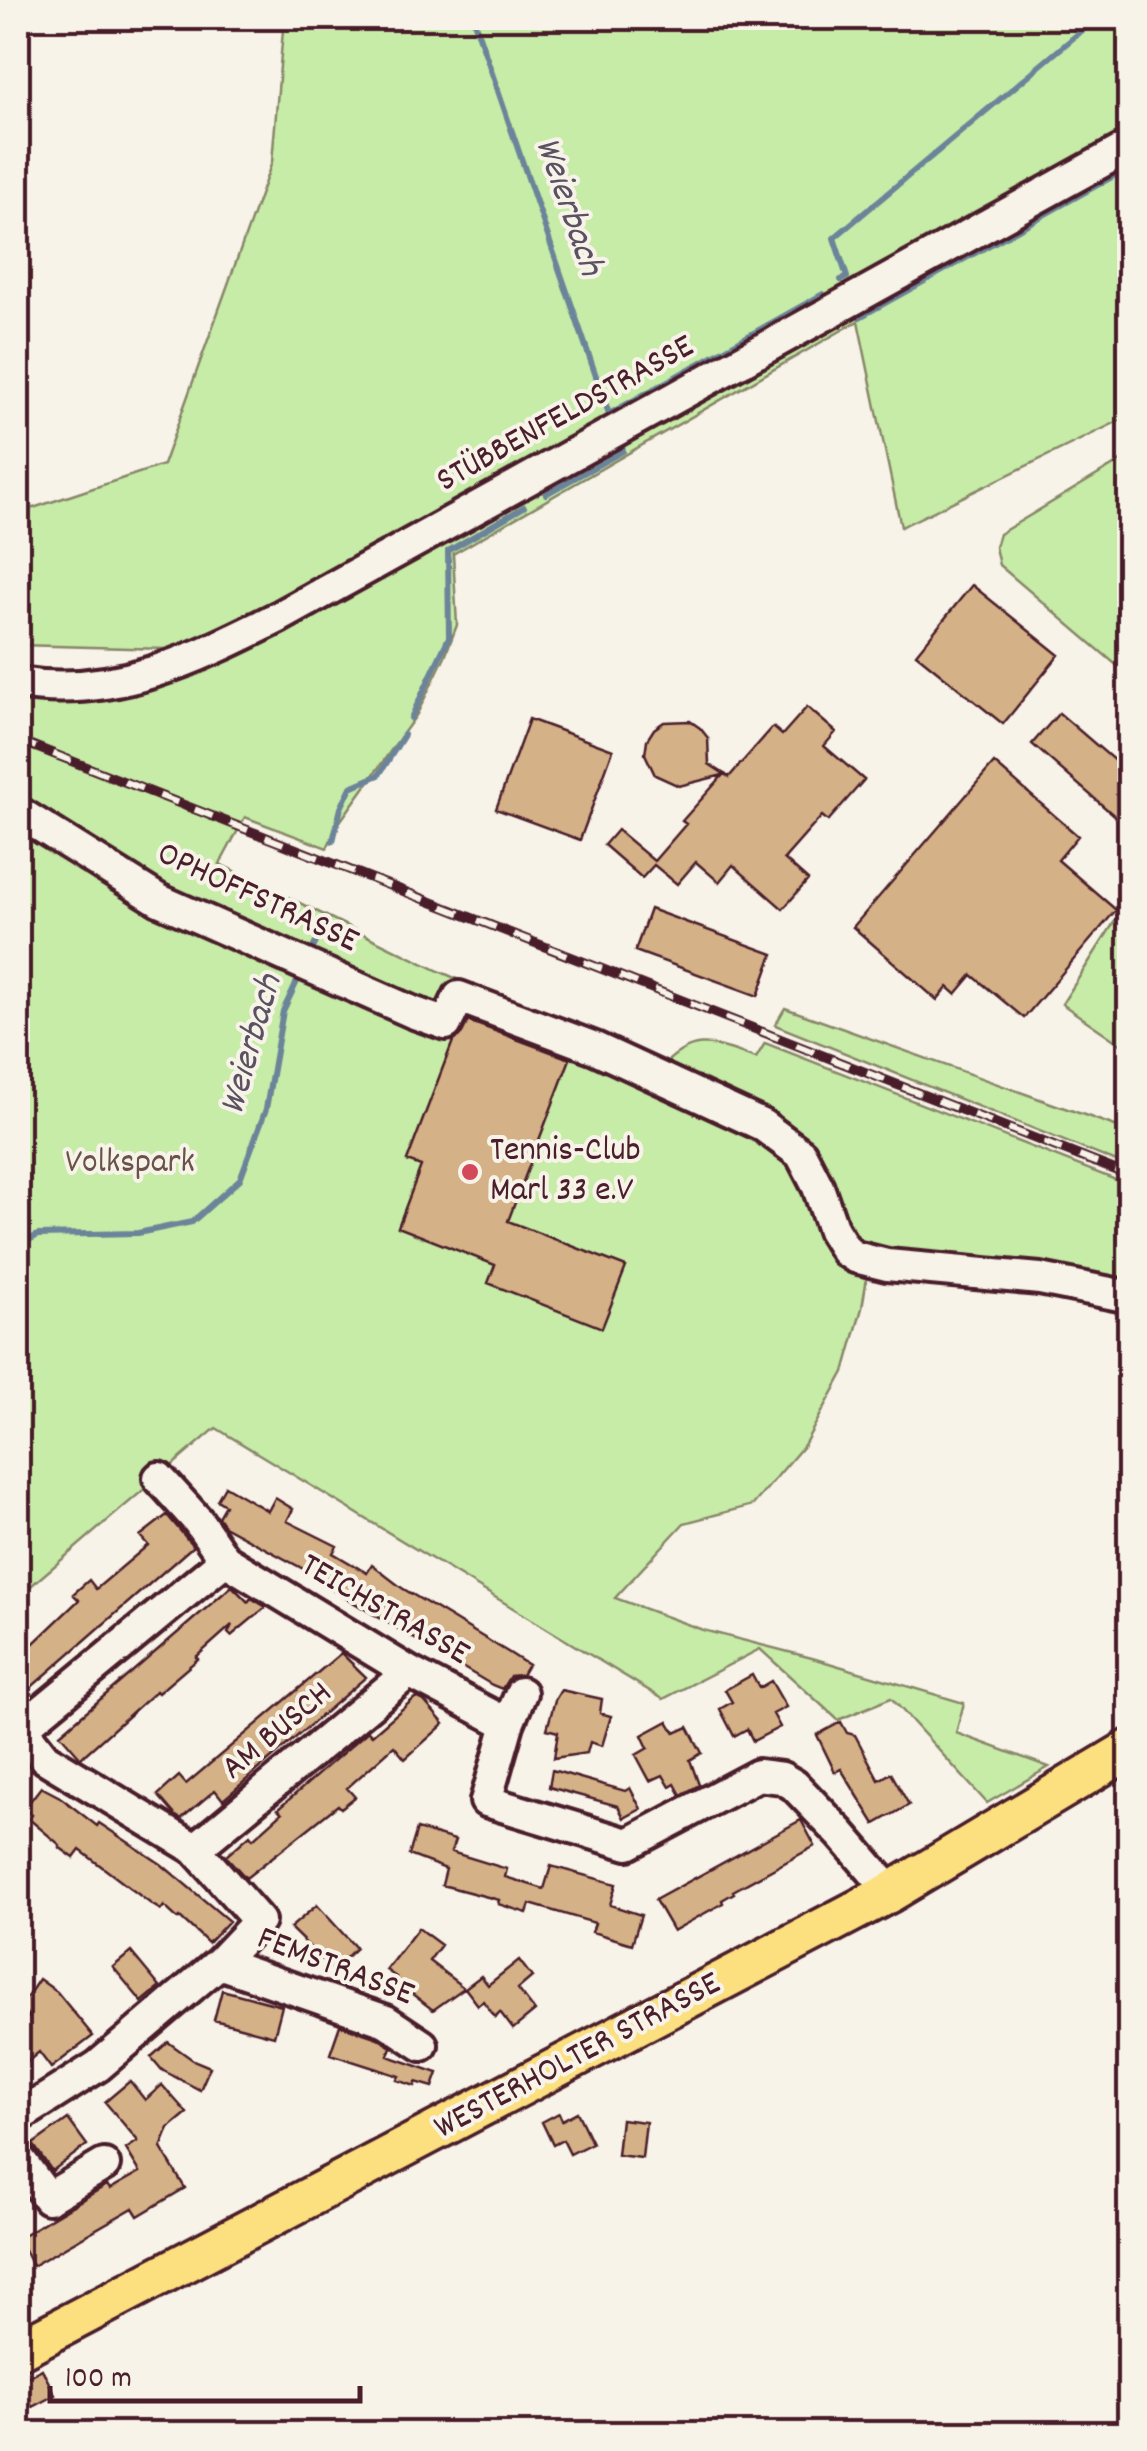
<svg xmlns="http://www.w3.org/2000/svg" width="1147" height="2451" font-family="Dekko,sans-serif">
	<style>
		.green { fill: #c6eca7; stroke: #888669; stroke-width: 2.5 }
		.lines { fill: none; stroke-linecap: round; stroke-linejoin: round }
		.stream { stroke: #6c8499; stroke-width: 6 }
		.building { fill: #d4b186; stroke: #4a1f2b; stroke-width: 2.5 }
		.minor-casing { stroke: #4a1f2b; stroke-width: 38 }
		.major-casing { stroke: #4a1f2b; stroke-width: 45 }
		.minor { stroke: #f7f3e8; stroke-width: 30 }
		.major { stroke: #fce080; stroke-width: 38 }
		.rail-casing { stroke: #4a1f2b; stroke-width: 10 }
		.rail { stroke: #f7f3e8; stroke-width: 6; stroke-dasharray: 19; stroke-linecap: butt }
		.poi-dot { fill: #d1495b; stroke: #f7f3e8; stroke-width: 4 }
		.labels { text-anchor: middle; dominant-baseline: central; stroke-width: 8; stroke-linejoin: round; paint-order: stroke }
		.street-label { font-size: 35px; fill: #4a1f2b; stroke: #f7f3e8 }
		.poi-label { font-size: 35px; fill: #4a1f2b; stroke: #f7f3e8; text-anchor: start }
		.park-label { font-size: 35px; fill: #69524a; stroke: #f7f3e8 }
		.water-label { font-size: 38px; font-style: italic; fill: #5b5162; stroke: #f7f3e8 }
	</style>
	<rect width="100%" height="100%" fill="#f7f3e8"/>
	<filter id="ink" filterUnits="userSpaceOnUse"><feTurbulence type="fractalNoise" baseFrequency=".01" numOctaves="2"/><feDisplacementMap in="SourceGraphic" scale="20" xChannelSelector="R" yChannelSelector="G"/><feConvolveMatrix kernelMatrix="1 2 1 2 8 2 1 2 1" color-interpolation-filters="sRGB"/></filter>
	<g filter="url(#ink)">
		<path class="green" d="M284,18H1129V131L1103,146L1120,176L1129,171V416L901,527L858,321L453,554L457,625L445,656L417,714L339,823L327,848L245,817L220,864L439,971L660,1069C693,1032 714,1044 756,1058L765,1043L1129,1185V1297L871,1253L862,1308L844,1372L804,1445L753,1505L684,1523L615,1598L703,1630L812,1658L964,1703L956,1733L1049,1767L987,1803L891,1698L838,1720L760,1649L663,1699L216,1428L18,1597V692L87,698L152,689L165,649L18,645V513L163,465L272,162Z
			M1129,456L1130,663L1121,669L999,565L995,547L999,534Z
			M1124,907H1130L1129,1050L1062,1004Z
			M785,1008L1129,1131V1167L775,1025Z"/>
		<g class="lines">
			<path class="stream" d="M473,18L609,414L823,294
				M841,280L847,277L834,238L1097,18
				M860,317L1130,167
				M546,494L623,451L622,445
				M411,718L449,637L448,551L524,507
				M333,841L341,808L351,787L379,775L404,735
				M310,955L324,925
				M18,1246L38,1235L138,1233L192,1222L240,1179L266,1109L283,1011L302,971"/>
		</g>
		<path class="building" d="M972,585L1059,655L1003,724L916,654Z
			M807,707L836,732L824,746L864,780L828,821L822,816L784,859L808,880L783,909L733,865L719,882L696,862L677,884L654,865L642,878L604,845L617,830L654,861L686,824L682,821L723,775L679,786L655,775L645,754L647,740L654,729L664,722L690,721L700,728L708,738L709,764L729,777L773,727L782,735Z
			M1059,713L1130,774V806L1118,819L1032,744Z
			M529,719L613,750L580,840L496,809Z
			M994,763L1078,836L1058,860L1116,910L1024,1018L972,975L956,994L948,987L937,1000L853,927Z
			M650,909L773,954L758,996L635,951Z
			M468,1021L570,1059L508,1221L626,1267L602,1328L488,1283L495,1265L398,1227L421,1166L407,1161L453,1041L462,1033Z
			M225,1486L268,1511L275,1498L293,1509L287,1521L337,1546L333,1553L367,1573L372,1565L402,1588L511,1654L528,1665L522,1675L510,1676L502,1689L492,1685L316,1580L318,1577L224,1526L218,1517L225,1505L217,1500Z
			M167,1515L193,1546L27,1691L18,1680V1658L79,1600L73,1594L89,1580L96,1589L148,1545L140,1536Z
			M232,1586L248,1602L251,1598L266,1607L231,1636L228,1633L232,1625L196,1657L198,1659L158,1693L156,1691L81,1758L60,1734Z
			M341,1653L366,1677L223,1800L215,1790L181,1819L176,1816L158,1795L179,1776L186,1784Z
			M752,1675L759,1688L771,1681L786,1707L773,1714L780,1727L753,1741L747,1729L734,1736L720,1709L732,1702L725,1690Z
			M561,1690L602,1699L600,1713L611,1716L602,1746L590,1742L587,1753L554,1758L558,1732L547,1729L555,1700Z
			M416,1697L424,1701L444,1724L405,1759L394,1746L347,1788L355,1797L341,1808L338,1805L246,1878L226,1856L250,1835L253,1839L282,1813L278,1809L368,1731L372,1735Z
			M668,1721L675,1733L688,1727L702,1753L690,1760L699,1785L681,1795L675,1784L670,1787L663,1775L650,1781L636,1755L648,1748L642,1735Z
			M841,1722L847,1733L855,1735L879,1780L891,1773L909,1805L875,1824L841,1769L835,1772L817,1735Z
			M552,1770L625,1791L630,1788L641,1809L624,1818L618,1806L549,1787Z
			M41,1787L60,1797L97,1826L99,1823L161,1864L229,1921L208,1943L180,1917L178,1919L164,1906L161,1910L151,1904L80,1850L74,1858L59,1847L60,1845L29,1819L32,1815L24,1809Z
			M801,1820L815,1846L733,1891L734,1893L722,1900L723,1903L673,1931L655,1900Z
			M417,1829L455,1840L451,1852L507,1869L505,1877L544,1889L551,1866L616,1884L610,1905L641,1915L632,1944L592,1932L595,1923L530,1904L527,1913L498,1904L499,1900L442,1885L446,1869L409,1855Z
			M317,1905L356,1948L333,1970L290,1928Z
			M418,1928L441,1945L429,1961L464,1988L433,2010L394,1980L396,1977L386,1970Z
			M131,1952L160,1987L142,2002L113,1967Z
			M519,1960L532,1977L518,1989L535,2011L513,2029L500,2012L495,2017L483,2001L478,2005L465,1988L481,1976L488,1985Z
			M39,1979L57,1992L93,2036L51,2068L39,2052L18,2070V2026L29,2017L21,2006Z
			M222,1990L282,2006L274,2036L214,2020Z
			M340,2025L378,2038L391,2047L388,2056L438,2073L433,2087L416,2082L415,2086L397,2080L399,2076L330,2054Z
			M168,2042L193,2060L210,2067L200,2090L162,2070L151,2057Z
			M130,2081L145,2100L162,2085L187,2113L169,2128L161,2148L185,2188L138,2216L133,2208L32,2266L18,2238L107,2185L110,2189L140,2172L126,2149L138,2141L105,2102Z
			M577,2112L592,2143L570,2154L563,2140L553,2145L542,2122L559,2113L562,2120Z
			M68,2119L87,2145L52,2171L33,2144Z
			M621,2119L646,2122L642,2158L617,2155Z
			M42,2369L55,2395L32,2407L19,2381Z"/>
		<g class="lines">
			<g class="minor-casing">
				<path id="minor" d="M18,683C115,699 195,659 279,617L1130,146
					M18,812L159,900L412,1012L446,1024L459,997L595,1048L762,1125L801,1154L818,1187L833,1230L846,1251L855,1257L887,1265L1040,1279L1130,1297
					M159,1478L198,1521L225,1560
					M521,1693L508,1724L486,1801L628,1844L758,1775L782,1778L794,1785L841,1834L891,1892
					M22,1729L45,1758L195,1849L409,1672
					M18,1731L225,1560L409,1672L508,1724
					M219,1963L386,2021L422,2045
					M18,2117L98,2066L219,1963L259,1921L195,1849
					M18,2157L48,2198L104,2165"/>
			</g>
			<g class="major-casing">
				<path id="major" d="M18,2350L891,1892L1130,1749"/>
			</g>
			<use href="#minor" class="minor"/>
			<use href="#major" class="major"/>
			<g class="rail-casing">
				<path id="rail" d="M18,740L1130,1176"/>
			</g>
			<use href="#rail" class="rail"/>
		</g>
	</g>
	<circle class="poi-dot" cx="470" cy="1172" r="10"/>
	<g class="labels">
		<g class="street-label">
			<text transform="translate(566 415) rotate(-29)">STÜBBENFELDSTRASSE</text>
			<text transform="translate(257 899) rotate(25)">OPHOFFSTRASSE</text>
			<text transform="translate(384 1611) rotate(30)">TEICHSTRASSE</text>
			<text transform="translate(278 1732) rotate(-40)">AM BUSCH</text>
			<text transform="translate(335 1968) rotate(21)">FEMSTRASSE</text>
			<text transform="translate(578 2057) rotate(-28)">WESTERHOLTER STRASSE</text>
		</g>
		<g class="poi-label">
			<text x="490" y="1152">Tennis-Club<tspan x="490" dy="40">Marl 33 e.V</tspan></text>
		</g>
		<g class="park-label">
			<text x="130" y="1164">Volkspark</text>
		</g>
		<g class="water-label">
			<text transform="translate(567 207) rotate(71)">Weierbach</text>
			<text transform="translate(253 1045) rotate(-74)">Weierbach</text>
		</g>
	</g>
	<rect width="1147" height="2451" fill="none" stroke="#f7f3e8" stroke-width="60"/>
	<rect x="30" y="30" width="1087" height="2391" fill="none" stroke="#4a1f2b" stroke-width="4" filter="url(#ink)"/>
	<path d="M50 2386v15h310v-15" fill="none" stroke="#4a1f2b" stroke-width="5"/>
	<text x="65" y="2386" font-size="30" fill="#4a1f2b" stroke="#f7f3e8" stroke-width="8" paint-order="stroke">100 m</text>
</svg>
